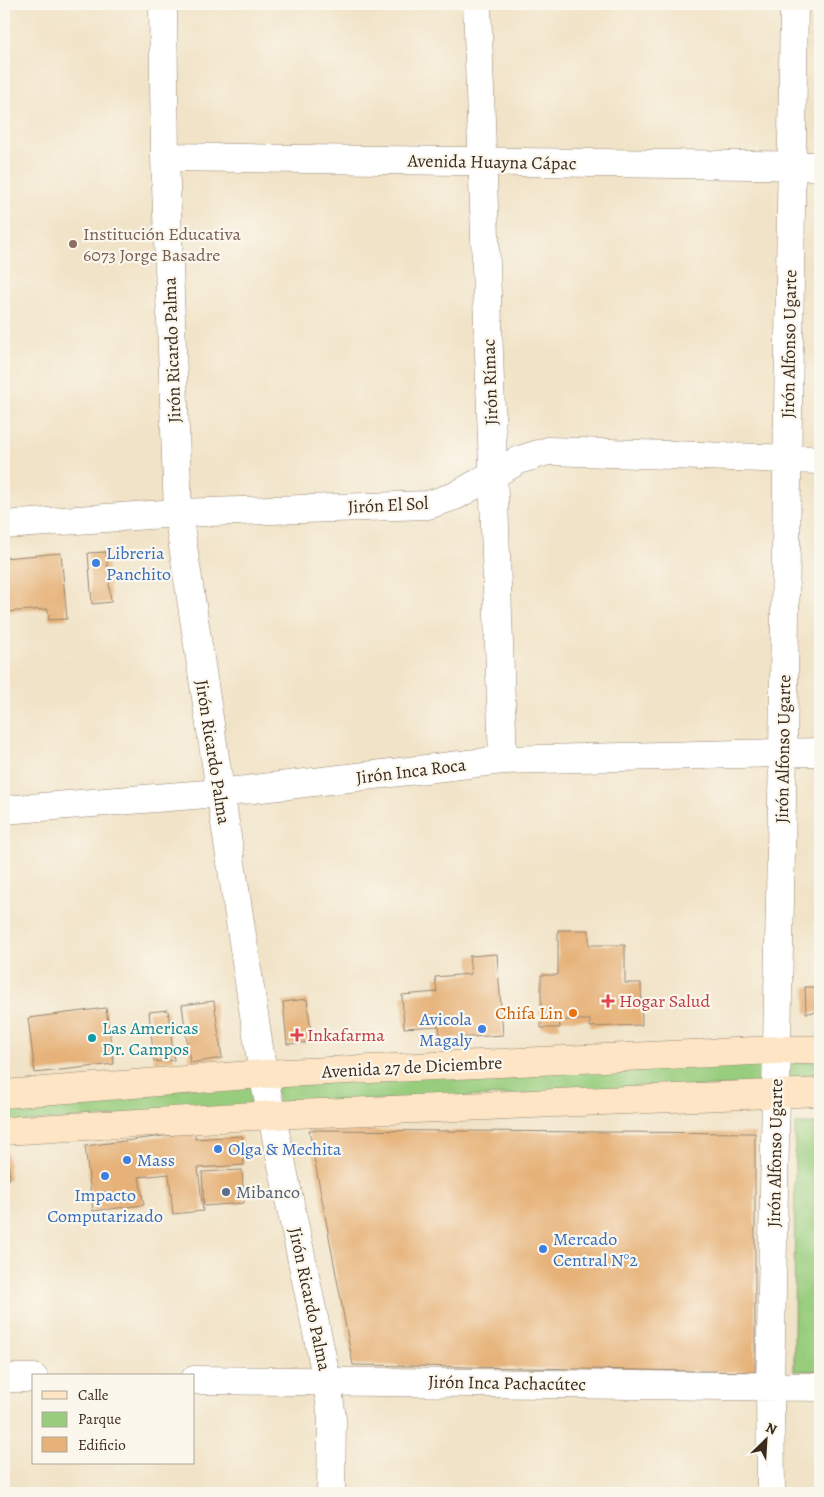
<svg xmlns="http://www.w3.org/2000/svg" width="824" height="1497" font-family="Alegreya,serif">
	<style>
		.green { fill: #99cd7e; stroke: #6a7c4e }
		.building { fill: #e6b279 }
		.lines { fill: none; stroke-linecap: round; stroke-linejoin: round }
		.street-casing { stroke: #968672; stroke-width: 29 }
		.secondary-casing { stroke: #968672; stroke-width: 29 }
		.street { stroke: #fff; stroke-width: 28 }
		.secondary { stroke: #fde5c5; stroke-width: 28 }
		.education-dot { fill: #8d6e63; stroke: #fbf7ec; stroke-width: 2 }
		.shop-dot { fill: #3f7fe0; stroke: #fbf7ec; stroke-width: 2 }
		.health-dot { fill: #e0444e; stroke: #fbf7ec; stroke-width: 2 }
		.food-dot { fill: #e8710a; stroke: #fbf7ec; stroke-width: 2 }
		.culture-dot { fill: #0f9aa8; stroke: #fbf7ec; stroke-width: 2 }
		.service-dot { fill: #5c6f8a; stroke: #fbf7ec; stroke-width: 2 }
		.labels { text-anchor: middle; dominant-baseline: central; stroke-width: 4.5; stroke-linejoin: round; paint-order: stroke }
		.street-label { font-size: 18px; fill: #3b2a1e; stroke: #fbf7ec }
		.education-label { font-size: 18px; fill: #785e54; stroke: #fbf7ec; text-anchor: start }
		.shop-label { font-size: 18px; fill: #366cbe; stroke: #fbf7ec; text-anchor: start }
		.health-label { font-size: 18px; fill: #be3a42; stroke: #fbf7ec; text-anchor: start }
		.food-label { font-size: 18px; fill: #c56008; stroke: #fbf7ec; text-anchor: end }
		.culture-label { font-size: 18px; fill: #0d838f; stroke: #fbf7ec; text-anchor: start }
		.service-label { font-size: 18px; fill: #4e5e75; stroke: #fbf7ec; text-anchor: start }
	</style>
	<rect width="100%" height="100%" fill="#fbf7ec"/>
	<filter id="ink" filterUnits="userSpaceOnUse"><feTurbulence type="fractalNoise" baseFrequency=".02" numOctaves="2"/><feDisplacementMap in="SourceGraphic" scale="10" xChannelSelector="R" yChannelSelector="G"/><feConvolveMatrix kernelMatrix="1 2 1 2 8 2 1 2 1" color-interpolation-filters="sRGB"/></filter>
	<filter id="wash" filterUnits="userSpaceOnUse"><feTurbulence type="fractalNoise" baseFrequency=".0096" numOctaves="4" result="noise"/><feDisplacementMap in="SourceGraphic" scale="20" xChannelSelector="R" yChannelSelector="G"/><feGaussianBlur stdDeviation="1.12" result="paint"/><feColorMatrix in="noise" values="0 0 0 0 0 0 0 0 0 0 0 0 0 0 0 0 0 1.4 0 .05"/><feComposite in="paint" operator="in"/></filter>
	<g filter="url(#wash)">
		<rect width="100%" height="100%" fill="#f1e3c7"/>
		<path class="green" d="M766,1059V1084L278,1105L275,1083Z
			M786,1062H820V1083H784Z
			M257,1082L260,1108L4,1123V1101Z
			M795,1124H820V1371H794Z"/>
		<g id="blocks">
			<path class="building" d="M106,552L111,602L92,604L88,553Z
				M61,553L67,619L49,620L48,609L4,612V558Z
				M558,930H589V945H625V983H641L642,1025L590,1027V1020H559L560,1028H541V975H558Z
				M497,954L503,1035L440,1039L439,1026L404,1028L402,995L437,992L435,977L471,974L469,956Z
				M805,987H820V1012L806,1013Z
				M307,999L312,1042L287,1044L283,1002Z
				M214,1001L222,1058L190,1063L182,1005Z
				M106,1008L114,1064L35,1073L28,1018Z
				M168,1010L174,1060L154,1062L149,1012Z
				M309,1130L755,1133V1372L353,1365Z
				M195,1132V1139L242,1136L244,1165L198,1168L203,1211L173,1214L169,1174L139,1177L144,1205L93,1211L85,1146Z
				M4,1151H7L10,1179L4,1180Z
				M242,1170L244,1203L204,1206L202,1172Z"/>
		</g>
	</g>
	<g filter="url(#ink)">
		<use href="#blocks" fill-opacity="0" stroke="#968672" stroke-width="1"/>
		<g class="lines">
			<g class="street-casing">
				<path id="street" d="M163,4L165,157L178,513L263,1074L327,1381L332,1419L331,1493
					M477,4L503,760
					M165,157L820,166
					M4,525L178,513L428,505L455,496L519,460L548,451L820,460
					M4,810L219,793L503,760L820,752
					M4,1378H34
					M194,1380L820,1387
					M771,1493L770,1386L783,752L794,4"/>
			</g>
			<g class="secondary-casing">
				<path id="secondary" d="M4,1094L263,1074L777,1050H820
					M4,1131L272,1115L820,1092"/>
			</g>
			<use href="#street" class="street"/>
			<use href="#secondary" class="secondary"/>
		</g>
	</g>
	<circle class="education-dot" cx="73" cy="244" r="5"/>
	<g class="shop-dot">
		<circle cx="96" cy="563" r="5"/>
		<circle cx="482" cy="1029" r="5"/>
		<circle cx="218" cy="1149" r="5"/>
		<circle cx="127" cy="1160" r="5"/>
		<circle cx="105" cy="1176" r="5"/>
		<circle cx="543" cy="1249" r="5"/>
	</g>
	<g class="health-dot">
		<path d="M605.5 993.5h5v5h5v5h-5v5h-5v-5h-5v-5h5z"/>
		<path d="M294.5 1027.5h5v5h5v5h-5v5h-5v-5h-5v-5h5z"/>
	</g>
	<circle class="food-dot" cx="573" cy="1013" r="5"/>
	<circle class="culture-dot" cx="92" cy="1038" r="5"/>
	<circle class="service-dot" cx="226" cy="1192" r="5"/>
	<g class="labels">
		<g class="street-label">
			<text transform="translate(492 162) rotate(1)">Avenida Huayna Cápac</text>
			<text transform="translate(789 344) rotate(-89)">Jirón Alfonso Ugarte</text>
			<text transform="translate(172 350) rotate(-92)">Jirón Ricardo Palma</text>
			<text transform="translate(490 382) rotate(-92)">Jirón Rímac</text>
			<text transform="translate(388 505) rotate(-3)">Jirón El Sol</text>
			<text transform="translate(783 749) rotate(-89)">Jirón Alfonso Ugarte</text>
			<text transform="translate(213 752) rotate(81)">Jirón Ricardo Palma</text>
			<text transform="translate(411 771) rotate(-7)">Jirón Inca Roca</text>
			<text transform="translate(412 1067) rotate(-3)">Avenida 27 de Diciembre</text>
			<text transform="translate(775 1153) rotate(-89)">Jirón Alfonso Ugarte</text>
			<text transform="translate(310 1299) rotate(78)">Jirón Ricardo Palma</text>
			<text transform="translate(507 1383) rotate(1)">Jirón Inca Pachacútec</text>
		</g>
		<g class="education-label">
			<text x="83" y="234">Institución Educativa<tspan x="83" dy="21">6073 Jorge Basadre</tspan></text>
		</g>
		<g class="shop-label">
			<text x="106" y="553">Libreria<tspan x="106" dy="21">Panchito</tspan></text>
			<text x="472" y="1019" text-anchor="end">Avicola<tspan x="472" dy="21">Magaly</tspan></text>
			<text x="228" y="1149">Olga &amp; Mechita</text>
			<text x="137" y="1160">Mass</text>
			<text x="105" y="1195" text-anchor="middle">Impacto<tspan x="105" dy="21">Computarizado</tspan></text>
			<text x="553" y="1239">Mercado<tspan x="553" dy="21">Central N°2</tspan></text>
		</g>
		<g class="health-label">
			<text x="619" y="1001">Hogar Salud</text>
			<text x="307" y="1035">Inkafarma</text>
		</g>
		<g class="food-label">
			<text x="563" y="1013">Chifa Lin</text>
		</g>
		<g class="culture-label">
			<text x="102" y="1028">Las Americas<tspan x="102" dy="21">Dr. Campos</tspan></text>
		</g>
		<g class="service-label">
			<text x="236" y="1192">Mibanco</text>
		</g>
	</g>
	<rect width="824" height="1497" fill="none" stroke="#fbf7ec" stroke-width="20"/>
	<rect x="32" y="1374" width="162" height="90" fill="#fbf7ec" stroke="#aea59a"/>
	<rect x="42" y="1391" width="25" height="8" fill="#fde5c5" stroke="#aea59a"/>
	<text x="78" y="1400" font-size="15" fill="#3b2a1e">Calle</text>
	<rect x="42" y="1412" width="25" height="15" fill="#99cd7e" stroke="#aea59a"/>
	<text x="78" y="1424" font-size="15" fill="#3b2a1e">Parque</text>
	<rect x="42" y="1437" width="25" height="15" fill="#e6b279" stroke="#aea59a"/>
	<text x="78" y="1450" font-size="15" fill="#3b2a1e">Edificio</text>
	<g transform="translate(766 1440) rotate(25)" stroke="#fbf7ec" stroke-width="4" paint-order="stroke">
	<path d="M0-4L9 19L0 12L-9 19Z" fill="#3b2a1e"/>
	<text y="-8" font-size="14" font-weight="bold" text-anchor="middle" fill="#3b2a1e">N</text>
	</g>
</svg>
